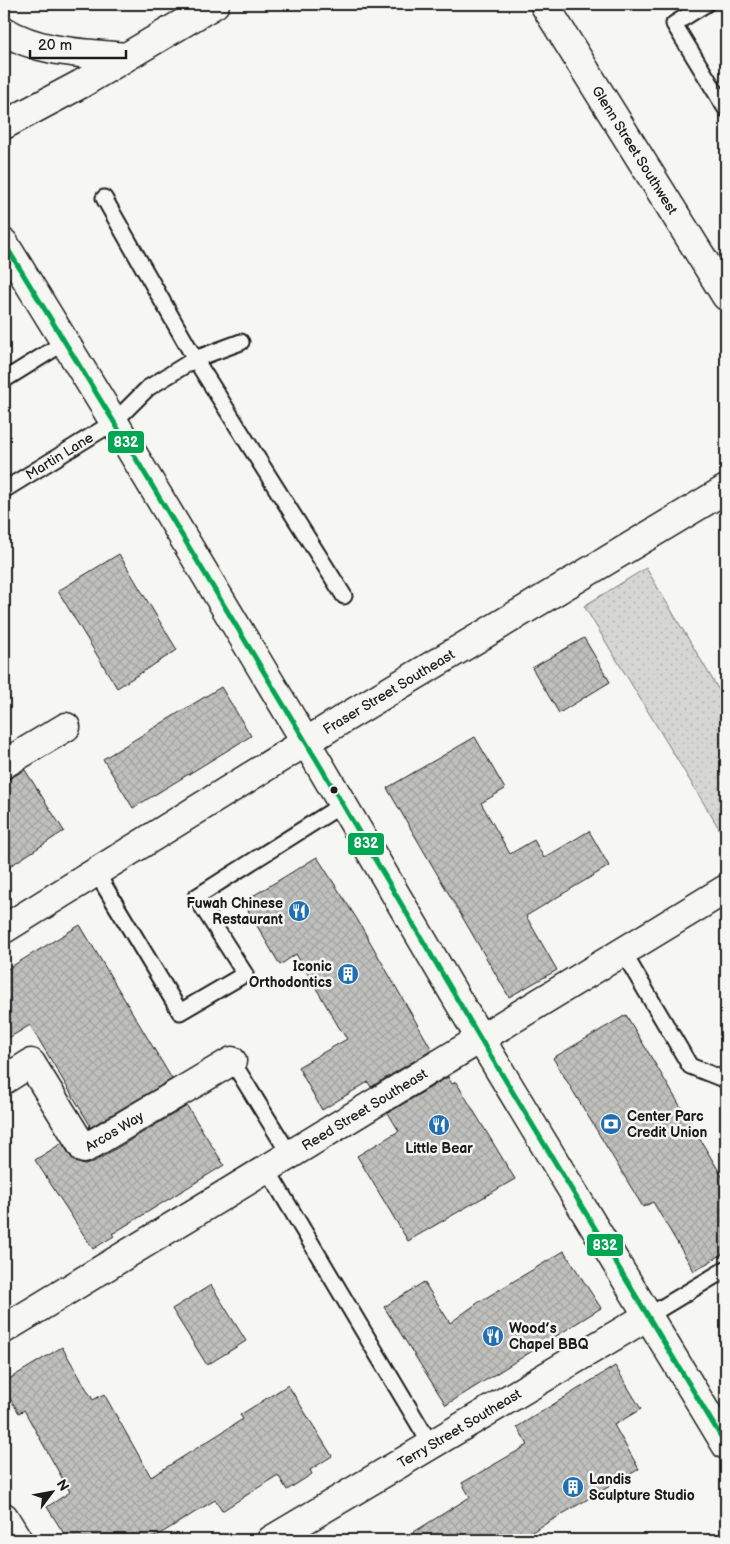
<svg xmlns="http://www.w3.org/2000/svg" width="730" height="1544" font-family="'Balsamiq Sans',sans-serif">
	<style>
		.grass { fill: url(#grass-dots); stroke: #797977 }
		.building { fill: url(#building-cross-hatch); stroke: #1c1c1c }
		.lines { fill: none; stroke-linecap: round; stroke-linejoin: round }
		.service-casing { stroke: #1c1c1c; stroke-width: 19 }
		.minor-casing { stroke: #1c1c1c; stroke-width: 31 }
		.secondary-casing { stroke: #1c1c1c; stroke-width: 31 }
		.service { stroke: #f6f6f2; stroke-width: 15 }
		.minor { stroke: #f6f6f2; stroke-width: 28 }
		.secondary { stroke: #f6f6f2; stroke-width: 28 }
		.bus-1-casing { stroke: #f6f6f2; stroke-width: 9 }
		.bus-1 { stroke: #00a651; stroke-width: 5 }
		.bus-dot { fill: #1c1c1c; stroke: #f6f6f2; stroke-width: 2 }
		.labels { text-anchor: middle; dominant-baseline: central; stroke-width: 5; stroke-linejoin: round; paint-order: stroke }
		.street-label { font-size: 14px; fill: #1c1c1c; stroke: #f6f6f2 }
		.poi-label { font-size: 14px; font-weight: bold; fill: #1c1c1c; stroke: #f6f6f2; text-anchor: start }
		.line-badge { stroke: #f6f6f2; stroke-width: 2 }
		.badge-label { font-size: 14px; text-anchor: middle; font-weight: bold; fill: #fff }
	</style>
	<defs>
		<pattern id="grass-dots" width="8" height="8" patternUnits="userSpaceOnUse" patternTransform="scale(1.25)"><rect width="8" height="8" fill="#d6d6d2"/><path d="M2 2h.1M6 6h.1" fill="none" stroke="#b7b7b4" stroke-width="1.8" stroke-linecap="round"/></pattern>
		<pattern id="building-cross-hatch" width="8" height="8" patternUnits="userSpaceOnUse" patternTransform="scale(1.25)"><rect width="8" height="8" fill="#c0c0bd"/><path d="M0 0l8 8M0 8l8-8" fill="none" stroke="#a4a4a2"/></pattern>
	</defs>
	<rect width="100%" height="100%" fill="#f6f6f2"/>
	<filter id="ink" filterUnits="userSpaceOnUse"><feTurbulence type="fractalNoise" baseFrequency=".02" numOctaves="2"/><feDisplacementMap in="SourceGraphic" scale="10" xChannelSelector="R" yChannelSelector="G"/><feConvolveMatrix kernelMatrix="1 2 1 2 8 2 1 2 1" color-interpolation-filters="sRGB"/></filter>
	<g filter="url(#ink)">
		<path class="grass" d="M646,568L726,702V840L584,606Z"/>
		<path class="building" d="M119,554L177,650L117,688L58,591Z
			M584,638L610,682L559,713L532,668Z
			M221,687L251,736L133,808L103,759Z
			M475,737L505,789L481,803L510,854L534,840L544,858L589,831L609,866L526,916L557,970L509,997L387,788Z
			M25,770L64,831L4,870V780L12,777Z
			M317,857L357,919L432,1050L371,1087L368,1082L322,1110L298,1067L347,1039L340,1029L296,954L280,965L243,902Z
			M80,925L172,1079L89,1128L90,1125L30,1025L4,1041V971Z
			M626,1015L726,1183V1252L694,1271L653,1202L643,1207L553,1058Z
			M448,1077L452,1084L456,1082L515,1179L408,1241L357,1156L399,1131L388,1113Z
			M187,1106L224,1165L112,1234L114,1236L93,1249L35,1160L62,1143L71,1157L76,1162L84,1165L92,1163Z
			M564,1251L601,1308L446,1405L384,1307L424,1282L450,1323L479,1302Z
			M211,1285L246,1341L207,1365L172,1309Z
			M62,1347L93,1400L104,1394L151,1477L243,1419L240,1415L288,1385L332,1456L310,1470L312,1474L287,1490L278,1475L222,1511L215,1500L150,1540H68L47,1507L70,1492L24,1410L19,1413L4,1389V1382Z
			M615,1366L641,1409L614,1425L639,1469L518,1540H401L470,1497L462,1483L528,1445L517,1427Z"/>
		<g class="lines">
			<g class="service-casing">
				<g id="service">
					<path d="M706,4L674,24L726,109"/>
					<path d="M104,198L195,359L344,596"/>
					<path d="M4,380L65,342"/>
					<path id="s1" d="M4,490L114,422L148,388L195,359L241,342"/>
					<path d="M96,872L180,1012L245,974L196,897L343,804"/>
					<path d="M623,952L690,1066L723,1079H726"/>
					<path d="M232,1061L290,1155"/>
					<path d="M267,1169L431,1445"/>
					<path d="M648,1316L726,1269"/>
				</g>
			</g>
			<g class="minor-casing">
				<g id="minor">
					<path id="s2" d="M544,4L726,296"/>
					<path d="M4,764L66,727"/>
					<path id="s3" d="M4,929L343,719L726,489"/>
					<path id="s4" d="M4,1080L31,1063L84,1149L232,1061"/>
					<path id="s5" d="M4,1329L726,889"/>
					<path d="M4,1517L18,1540"/>
					<path id="s6" d="M271,1540L648,1316"/>
				</g>
			</g>
			<g class="secondary-casing">
				<path id="secondary" d="M4,31C40,53 84,53 125,57
					M4,125L81,84L215,4
					M4,243L114,422L319,764L480,1038L726,1445"/>
			</g>
			<use href="#service" class="service"/>
			<use href="#minor" class="minor"/>
			<use href="#secondary" class="secondary"/>
			<g class="bus-1-casing">
				<path id="bus-1" d="M4,243L114,422L319,764L480,1038L726,1445"/>
			</g>
			<use href="#bus-1" class="bus-1"/>
		</g>
	</g>
	<defs>
		<g id="restaurant-disc" transform="scale(1.125)"><circle r="9.5" fill="#1f6fb2" stroke="#f6f6f2"/><path d="M-5-6h1v4h1v-4h1v4h1v-4h1v5L-1.5 .5V6h-2V.5L-5-1ZM5-6V6H3V1.5H1.5Q1.5-4 5-6Z" fill="#fff"/></g>
		<g id="building-disc" transform="scale(1.125)"><circle r="9.5" fill="#1f6fb2" stroke="#f6f6f2"/><path d="M-4-6H4V6H1V3H-1V6H-4ZM-2.5-4.3h1.7v1.8h-1.7ZM.8-4.3h1.7v1.8H.8ZM-2.5-1h1.7V.8h-1.7ZM.8-1h1.7V.8H.8Z" fill="#fff"/></g>
		<g id="bank-disc" transform="scale(1.125)"><circle r="9.5" fill="#1f6fb2" stroke="#f6f6f2"/><path d="M-6-4H6V4H-6ZM0-2.3a2.3 2.3 0 1 0 0 4.6a2.3 2.3 0 1 0 0-4.6Z" fill="#fff"/></g>
	</defs>
	<g fill-rule="evenodd">
		<use href="#restaurant-disc" x="299" y="911"/>
		<use href="#building-disc" x="348" y="974"/>
		<use href="#bank-disc" x="611" y="1124"/>
		<use href="#restaurant-disc" x="439" y="1125"/>
		<use href="#restaurant-disc" x="493" y="1336"/>
		<use href="#building-disc" x="573" y="1487"/>
	</g>
	<circle class="bus-dot" cx="334" cy="790" r="4.5"/>
	<g class="labels">
		<g class="street-label">
			<text stroke="none"><textPath href="#s2" startOffset="172">Glenn Street Southwest</textPath></text>
			<text stroke="none"><textPath href="#s1" startOffset="65">Martin Lane</textPath></text>
			<text stroke="none"><textPath href="#s3" startOffset="452">Fraser Street Southeast</textPath></text>
			<text stroke="none"><textPath href="#s5" startOffset="422">Reed Street Southeast</textPath></text>
			<text stroke="none"><textPath href="#s4" startOffset="168">Arcos Way</textPath></text>
			<text stroke="none"><textPath href="#s6" startOffset="219">Terry Street Southeast</textPath></text>
		</g>
		<g class="poi-label">
			<text x="283" y="903" text-anchor="end">Fuwah Chinese<tspan x="283" dy="16">Restaurant</tspan></text>
			<text x="332" y="966" text-anchor="end">Iconic<tspan x="332" dy="16">Orthodontics</tspan></text>
			<text x="627" y="1116">Center Parc<tspan x="627" dy="16">Credit Union</tspan></text>
			<text x="439" y="1148" text-anchor="middle">Little Bear</text>
			<text x="509" y="1328">Wood’s<tspan x="509" dy="16">Chapel BBQ</tspan></text>
			<text x="589" y="1479">Landis<tspan x="589" dy="16">Sculpture Studio</tspan></text>
		</g>
	</g>
	<g class="line-badge">
		<rect x="107" y="430" width="38" height="24" rx="5" fill="#00a651"/>
		<rect x="347" y="832" width="38" height="24" rx="5" fill="#00a651"/>
		<rect x="586" y="1233" width="38" height="24" rx="5" fill="#00a651"/>
	</g>
	<g class="badge-label">
		<text x="126" y="447">832</text>
		<text x="366" y="848">832</text>
		<text x="605" y="1250">832</text>
	</g>
	<rect width="730" height="1544" fill="none" stroke="#f6f6f2" stroke-width="20"/>
	<rect x="10" y="10" width="710" height="1524" fill="none" stroke="#1c1c1c" stroke-width="2" filter="url(#ink)"/>
	<g transform="translate(52 1492) rotate(58)" stroke="#f6f6f2" stroke-width="4" paint-order="stroke">
	<path d="M0-4L9 19L0 12L-9 19Z" fill="#1c1c1c"/>
	<text y="-8" font-size="14" font-weight="bold" text-anchor="middle" fill="#1c1c1c">N</text>
	</g>
	<path d="M30 50v8h96v-8" fill="none" stroke="#1c1c1c" stroke-width="2.5"/>
	<text x="38" y="50" font-size="15" fill="#1c1c1c" stroke="#f6f6f2" stroke-width="4" paint-order="stroke">20 m</text>
</svg>
